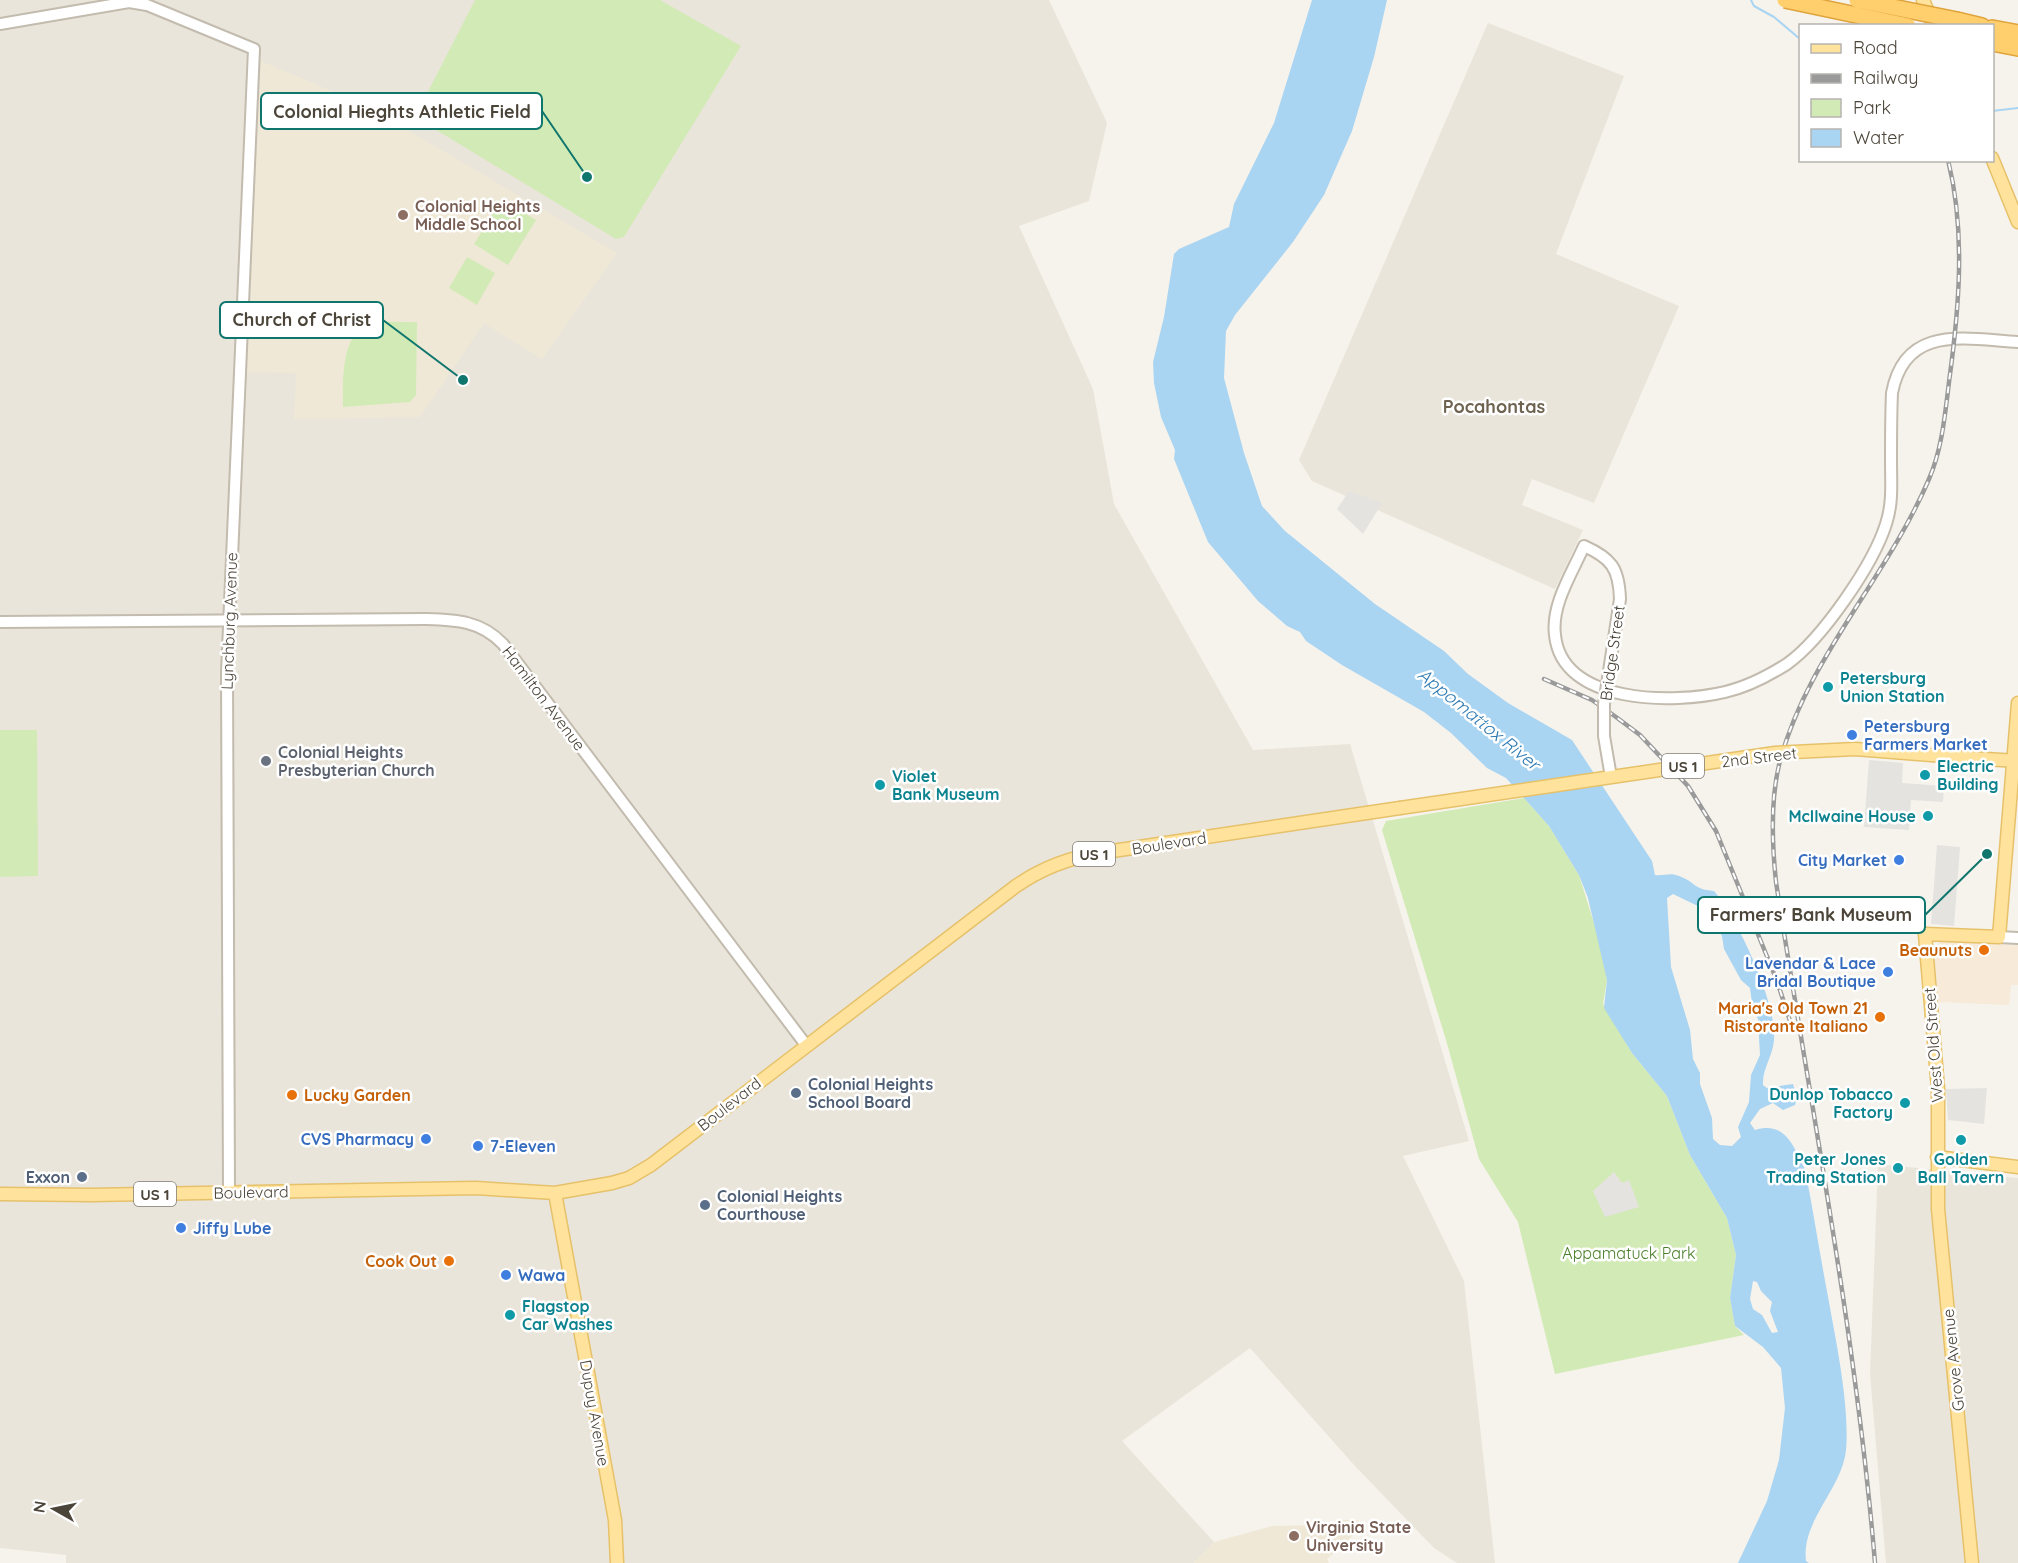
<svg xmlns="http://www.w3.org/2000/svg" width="2018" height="1563" font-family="Quicksand,sans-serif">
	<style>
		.residential { fill: #eae5da }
		.commercial { fill: #f7ead8 }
		.education { fill: #efe8d6 }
		.green { fill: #d2eab5 }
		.parking { fill: #e5e3e0 }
		.water { fill: #a9d4f2; fill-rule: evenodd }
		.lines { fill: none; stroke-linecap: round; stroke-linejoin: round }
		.stream { stroke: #a9d4f2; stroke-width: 2 }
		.minor-casing { stroke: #c2bbae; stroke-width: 14 }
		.major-casing { stroke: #e6c16a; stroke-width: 15 }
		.highway-casing { stroke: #e0a43c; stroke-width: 18 }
		.minor { stroke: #fff; stroke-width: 10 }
		.major { stroke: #ffe39c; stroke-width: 12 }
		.highway { stroke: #ffcf6e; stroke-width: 15 }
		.rail-casing { stroke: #9a9a9a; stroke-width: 4.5 }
		.rail { stroke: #fff; stroke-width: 2; stroke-dasharray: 7; stroke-linecap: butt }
		.minor-bridge-casing { stroke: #c2bbae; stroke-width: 14; stroke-linecap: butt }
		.major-bridge-casing { stroke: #e6c16a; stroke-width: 15; stroke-linecap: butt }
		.highway-bridge-casing { stroke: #e0a43c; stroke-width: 18; stroke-linecap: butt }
		.minor-bridge { stroke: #fff; stroke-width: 10 }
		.major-bridge { stroke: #ffe39c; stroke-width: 12 }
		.highway-bridge { stroke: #ffcf6e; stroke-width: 15 }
		.education-dot { fill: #8d6e63; stroke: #fff; stroke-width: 2 }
		.culture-dot { fill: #0f9aa8; stroke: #fff; stroke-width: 2 }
		.shop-dot { fill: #3f7fe0; stroke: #fff; stroke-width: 2 }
		.worship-dot { fill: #6b7280; stroke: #fff; stroke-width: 2 }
		.food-dot { fill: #e8710a; stroke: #fff; stroke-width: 2 }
		.service-dot { fill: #5c6f8a; stroke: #fff; stroke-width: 2 }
		.labels { text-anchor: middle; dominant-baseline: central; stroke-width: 5; stroke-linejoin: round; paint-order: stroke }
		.shield { fill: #fff; stroke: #817c74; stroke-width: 1.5 }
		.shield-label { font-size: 15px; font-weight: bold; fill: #4b4439 }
		.education-label { font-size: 16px; font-weight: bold; fill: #785e54; stroke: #fff; text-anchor: start }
		.street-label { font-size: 16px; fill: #4b4439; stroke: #fff }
		.culture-label { font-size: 16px; font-weight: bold; fill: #0d838f; stroke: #fff; text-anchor: start }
		.shop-label { font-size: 16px; font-weight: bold; fill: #366cbe; stroke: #fff; text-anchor: start }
		.worship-label { font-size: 16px; font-weight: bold; fill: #5b616d; stroke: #fff; text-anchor: start }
		.food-label { font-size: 16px; font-weight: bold; fill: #c56008; stroke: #fff; text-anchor: end }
		.service-label { font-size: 16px; font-weight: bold; fill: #4e5e75; stroke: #fff; text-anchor: start }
		.park-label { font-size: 16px; fill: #4a7f2a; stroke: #fff }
		.neighbourhood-label { font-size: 18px; font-weight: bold; fill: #6e6250; stroke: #fff }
		.water-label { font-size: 18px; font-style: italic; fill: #2e7ab2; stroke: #fff }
		.leader { fill: none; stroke: #0f766e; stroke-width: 2 }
		.callout-dot { fill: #0f766e; stroke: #fff; stroke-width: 2 }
		.callout { fill: #fff; stroke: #0f766e; stroke-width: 2 }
		.callout-label { font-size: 18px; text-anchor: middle; font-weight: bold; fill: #4b4439 }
	</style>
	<rect width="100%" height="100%" fill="#f6f3ec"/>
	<path class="residential" d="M0,0H1049L1107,123L1089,201L1019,226L1093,389L1114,504L1253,750L1350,744L1469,1141L1403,1156L1464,1281L1495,1563H1457L1434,1548L1355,1466L1250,1348L1122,1441L1214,1542L1194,1563H66V1555L0,1548Z
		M1488,23L1624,76L1556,254L1679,306L1594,503L1532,479L1522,505L1583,530L1555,589L1312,481L1299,460Z
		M1878,1164L2018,1178V1563H1886L1870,1374Z"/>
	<path class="commercial" d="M1942,941L2018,945V985H2011L2009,1005L1939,1002L1933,947Z"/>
	<path class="education" d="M261,61L366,106L617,253L542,359L484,323L420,417L294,419L296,373L246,372Z
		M1343,1520H1358L1359,1530L1327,1559L1329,1563H1194L1214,1542L1272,1526L1326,1525Z"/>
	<path class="green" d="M475,0H660L741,46L624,237L616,239L415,117Z
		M502,200L536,220L508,265L474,244Z
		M467,257L495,273L477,305L449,288Z
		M417,322L416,395L410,402L343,407C343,383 340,333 370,324C383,320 403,323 417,322Z
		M0,730H37L38,876L0,877Z
		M1524,798L1549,826L1579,875L1602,949L1607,980L1603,1004L1632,1053L1667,1096L1690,1155L1727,1218L1736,1255L1730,1298L1735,1326L1744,1335L1555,1374L1518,1222L1479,1159L1446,1040L1382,830L1386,821Z"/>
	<path class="parking" d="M1349,491L1382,503L1363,534L1337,509Z
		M1869,760L1903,763L1902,783L1944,786L1943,802L1911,800L1909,830L1864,827Z
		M1937,845L1960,847L1954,926L1931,924Z
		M1987,1088L1984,1124L1948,1120L1946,1089Z
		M1614,1172L1622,1183L1629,1180L1639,1207L1605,1217L1593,1191Z"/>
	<path class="water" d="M1312,0H1387L1374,57L1352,131L1324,195L1293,242L1235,315L1226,331L1224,378L1244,453L1262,506L1285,531L1375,604L1444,651L1468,674L1508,703L1572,740L1652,861L1655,875C1664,876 1671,872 1679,876C1696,882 1692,889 1714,891C1738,919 1777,1003 1774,1040C1773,1056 1762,1069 1763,1085L1767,1088L1793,1084L1797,1098L1795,1105L1783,1110L1773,1103L1760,1109L1750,1123L1755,1130C1786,1121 1793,1146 1805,1169C1813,1209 1819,1250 1827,1291C1835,1337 1850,1404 1846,1450C1842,1489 1801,1521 1806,1561L1809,1563H1738L1767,1501L1779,1460L1785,1408L1781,1368L1763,1347L1735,1326L1730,1298L1736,1255L1727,1218L1690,1155L1667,1096L1632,1053L1604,1008L1607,980L1588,898L1579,875L1549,826L1506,778L1487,768L1451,733L1424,712L1342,665L1306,641L1300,632L1287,626L1258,601L1208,542L1174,459L1175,450L1161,417L1154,383L1153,362L1164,317L1174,254L1179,249L1229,227L1234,204L1274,123ZM1673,894L1704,909L1709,914L1722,936L1724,949L1741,980L1750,988L1753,1010L1758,1019L1760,1055L1751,1075L1749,1102L1738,1127L1741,1137L1732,1146L1720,1145L1713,1139L1712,1118L1700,1084V1073L1693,1059L1690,1030L1671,967L1667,898ZM1753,1281L1757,1282L1761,1291L1772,1302L1770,1311L1778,1332L1772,1333L1762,1315L1753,1309L1750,1299Z"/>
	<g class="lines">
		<path class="stream" d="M1751,0L1754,6L1774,17L1800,39
			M1992,111L2018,108"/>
		<g class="minor-casing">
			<path id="minor" d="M0,24L129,2L147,5L254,49L227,673L229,1192
				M1620,599C1619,568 1611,558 1584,546C1572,573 1551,605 1555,635C1562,705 1675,704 1725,692C1747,687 1768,676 1787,664C1822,639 1873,565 1886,524C1893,503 1891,483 1891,461C1891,439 1891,416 1892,393C1905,324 1965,339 2018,342
				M0,622L424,619C455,620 480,620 503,644L806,1045
				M1999,937L2018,938"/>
		</g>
		<g class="major-casing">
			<path id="major" d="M1923,0L1934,26
				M1992,158L2018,222
				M1969,758L2018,761
				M1937,1157L2018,1167
				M555,1193L615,1520L617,1563
				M0,1194L91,1195L476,1188L555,1193L612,1183L629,1178L651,1165L1016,886C1042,868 1068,858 1099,853L1400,808
				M1972,1563L1938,1209V1089L1925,934L1999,937L2018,703"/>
		</g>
		<g class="highway-casing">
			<path id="highway" d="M1957,20L1982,26
				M1992,28L2018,33
				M1992,43L2018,48"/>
		</g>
		<use href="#minor" class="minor"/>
		<use href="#major" class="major"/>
		<use href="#highway" class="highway"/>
		<g class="rail-casing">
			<path id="rail" d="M1866,0L1884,26
				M1544,679L1592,700L1616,717L1640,735L1688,786L1716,831L1777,981L1792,1027
				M1875,1563C1856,1335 1811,1109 1776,882C1772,844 1770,803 1779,765C1806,659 1887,578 1929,479C1942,449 1945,415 1949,382C1959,309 1966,232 1948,160"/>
		</g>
		<use href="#rail" class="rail"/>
		<g class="minor-bridge-casing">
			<path id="minor-bridge" d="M1611,777L1604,736V704L1620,599"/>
		</g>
		<g class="major-bridge-casing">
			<path id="major-bridge" d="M1400,808L1775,753L1855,749L1969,758"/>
		</g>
		<g class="highway-bridge-casing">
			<path id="highway-bridge" d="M1785,0L1908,26
				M1857,0L1957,20"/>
		</g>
		<use href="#minor-bridge" class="minor-bridge"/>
		<use href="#major-bridge" class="major-bridge"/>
		<use href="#highway-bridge" class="highway-bridge"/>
	</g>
	<g class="education-dot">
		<circle cx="403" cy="215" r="6"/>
		<circle cx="1294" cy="1536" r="6"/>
	</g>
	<g class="culture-dot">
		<circle cx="1828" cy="687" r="6"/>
		<circle cx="1925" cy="775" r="6"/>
		<circle cx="880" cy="785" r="6"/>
		<circle cx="1928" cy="816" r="6"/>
		<circle cx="1905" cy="1103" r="6"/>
		<circle cx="1961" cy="1140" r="6"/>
		<circle cx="1898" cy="1168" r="6"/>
		<circle cx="510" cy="1315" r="6"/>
	</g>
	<g class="shop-dot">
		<circle cx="1852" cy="735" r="6"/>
		<circle cx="1899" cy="860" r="6"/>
		<circle cx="1888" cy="972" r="6"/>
		<circle cx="426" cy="1139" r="6"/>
		<circle cx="478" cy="1146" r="6"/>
		<circle cx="181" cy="1228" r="6"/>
		<circle cx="506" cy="1275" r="6"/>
	</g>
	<circle class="worship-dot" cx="266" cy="761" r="6"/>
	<g class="food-dot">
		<circle cx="1984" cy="950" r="6"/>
		<circle cx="1880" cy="1017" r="6"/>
		<circle cx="292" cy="1095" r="6"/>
		<circle cx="449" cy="1261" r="6"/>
	</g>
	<g class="service-dot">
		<circle cx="796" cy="1093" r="6"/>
		<circle cx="82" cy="1177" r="6"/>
		<circle cx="705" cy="1205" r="6"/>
	</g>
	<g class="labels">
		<g class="shield">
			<rect x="1662" y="754" width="42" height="24" rx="4.5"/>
			<rect x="1073" y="842" width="42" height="24" rx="4.5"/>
			<rect x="134" y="1182" width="42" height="24" rx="4.5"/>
		</g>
		<g class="shield-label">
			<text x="1683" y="766">US 1</text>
			<text x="1094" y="854">US 1</text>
			<text x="155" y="1194">US 1</text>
		</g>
		<g class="education-label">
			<text x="415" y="206">Colonial Heights<tspan x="415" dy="18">Middle School</tspan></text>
			<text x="1306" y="1527">Virginia State<tspan x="1306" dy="18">University</tspan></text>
		</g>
		<g class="street-label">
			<text transform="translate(229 621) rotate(-88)">Lynchburg Avenue</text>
			<text transform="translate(1612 653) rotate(-82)">Bridge Street</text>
			<text transform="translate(544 698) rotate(53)">Hamilton Avenue</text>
			<text transform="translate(1759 757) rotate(-7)">2nd Street</text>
			<text transform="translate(1169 843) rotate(-9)">Boulevard</text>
			<text transform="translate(1933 1045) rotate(-94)">West Old Street</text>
			<text transform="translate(729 1104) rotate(-38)">Boulevard</text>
			<text transform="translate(251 1192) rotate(-1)">Boulevard</text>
			<text transform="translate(1953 1360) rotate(-96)">Grove Avenue</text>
			<text transform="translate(595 1413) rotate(80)">Dupuy Avenue</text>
		</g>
		<g class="culture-label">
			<text x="1840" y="678">Petersburg<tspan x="1840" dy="18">Union Station</tspan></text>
			<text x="1937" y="766">Electric<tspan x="1937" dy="18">Building</tspan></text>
			<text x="892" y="776">Violet<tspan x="892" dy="18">Bank Museum</tspan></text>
			<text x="1916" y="816" text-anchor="end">McIlwaine House</text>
			<text x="1893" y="1094" text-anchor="end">Dunlop Tobacco<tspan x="1893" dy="18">Factory</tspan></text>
			<text x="1886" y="1159" text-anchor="end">Peter Jones<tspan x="1886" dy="18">Trading Station</tspan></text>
			<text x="1961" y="1159" text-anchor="middle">Golden<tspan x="1961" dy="18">Ball Tavern</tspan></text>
			<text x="522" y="1306">Flagstop<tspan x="522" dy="18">Car Washes</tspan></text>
		</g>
		<g class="shop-label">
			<text x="1864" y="726">Petersburg<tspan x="1864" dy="18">Farmers Market</tspan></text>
			<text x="1887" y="860" text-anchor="end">City Market</text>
			<text x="1876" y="963" text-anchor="end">Lavendar &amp; Lace<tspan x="1876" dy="18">Bridal Boutique</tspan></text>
			<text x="414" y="1139" text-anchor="end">CVS Pharmacy</text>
			<text x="490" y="1146">7-Eleven</text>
			<text x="193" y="1228">Jiffy Lube</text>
			<text x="518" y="1275">Wawa</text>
		</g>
		<g class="worship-label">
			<text x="278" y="752">Colonial Heights<tspan x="278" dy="18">Presbyterian Church</tspan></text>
		</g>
		<g class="food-label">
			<text x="1972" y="950">Beaunuts</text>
			<text x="1868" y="1008">Maria's Old Town 21<tspan x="1868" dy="18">Ristorante Italiano</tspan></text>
			<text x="304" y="1095" text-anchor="start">Lucky Garden</text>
			<text x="437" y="1261">Cook Out</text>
		</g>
		<g class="service-label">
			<text x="808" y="1084">Colonial Heights<tspan x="808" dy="18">School Board</tspan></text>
			<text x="70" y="1177" text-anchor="end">Exxon</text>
			<text x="717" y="1196">Colonial Heights<tspan x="717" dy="18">Courthouse</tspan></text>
		</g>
		<g class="park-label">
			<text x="1629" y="1253">Appamatuck Park</text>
		</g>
		<g class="neighbourhood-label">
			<text x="1494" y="406">Pocahontas</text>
		</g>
		<g class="water-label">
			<text transform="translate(1479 719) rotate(39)">Appomattox River</text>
		</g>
	</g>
	<path class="leader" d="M587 177L542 111M463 380L383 320M1987 854L1925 915"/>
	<g class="callout-dot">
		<circle cx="587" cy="177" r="6"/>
		<circle cx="463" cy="380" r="6"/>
		<circle cx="1987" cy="854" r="6"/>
	</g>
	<g class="callout">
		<rect x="261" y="93" width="281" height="36" rx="6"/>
		<rect x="220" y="302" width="163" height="36" rx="6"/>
		<rect x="1698" y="897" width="227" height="36" rx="6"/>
	</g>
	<g class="callout-label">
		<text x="402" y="118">Colonial Hieghts Athletic Field</text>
		<text x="302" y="326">Church of Christ</text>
		<text x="1811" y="921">Farmers' Bank Museum</text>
	</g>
	<rect x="1799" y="24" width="195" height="138" fill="#ffffff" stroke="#b7b4b0" stroke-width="1.5"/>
	<rect x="1811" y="44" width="30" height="9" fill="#ffe39c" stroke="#b7b4b0" stroke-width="1.5"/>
	<text x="1853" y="54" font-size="18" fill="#4b4439">Road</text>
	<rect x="1811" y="74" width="30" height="9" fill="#9a9a9a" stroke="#b7b4b0" stroke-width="1.5"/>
	<text x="1853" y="84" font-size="18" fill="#4b4439">Railway</text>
	<rect x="1811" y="99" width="30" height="18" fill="#d2eab5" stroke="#b7b4b0" stroke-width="1.5"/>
	<text x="1853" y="114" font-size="18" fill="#4b4439">Park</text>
	<rect x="1811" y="129" width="30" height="18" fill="#a9d4f2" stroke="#b7b4b0" stroke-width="1.5"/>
	<text x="1853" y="144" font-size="18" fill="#4b4439">Water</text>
	<g transform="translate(54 1509) rotate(279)" stroke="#ffffff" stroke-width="4.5" paint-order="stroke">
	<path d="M0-4.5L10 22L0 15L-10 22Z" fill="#4b4439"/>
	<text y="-9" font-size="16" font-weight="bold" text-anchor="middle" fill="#4b4439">N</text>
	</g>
</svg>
